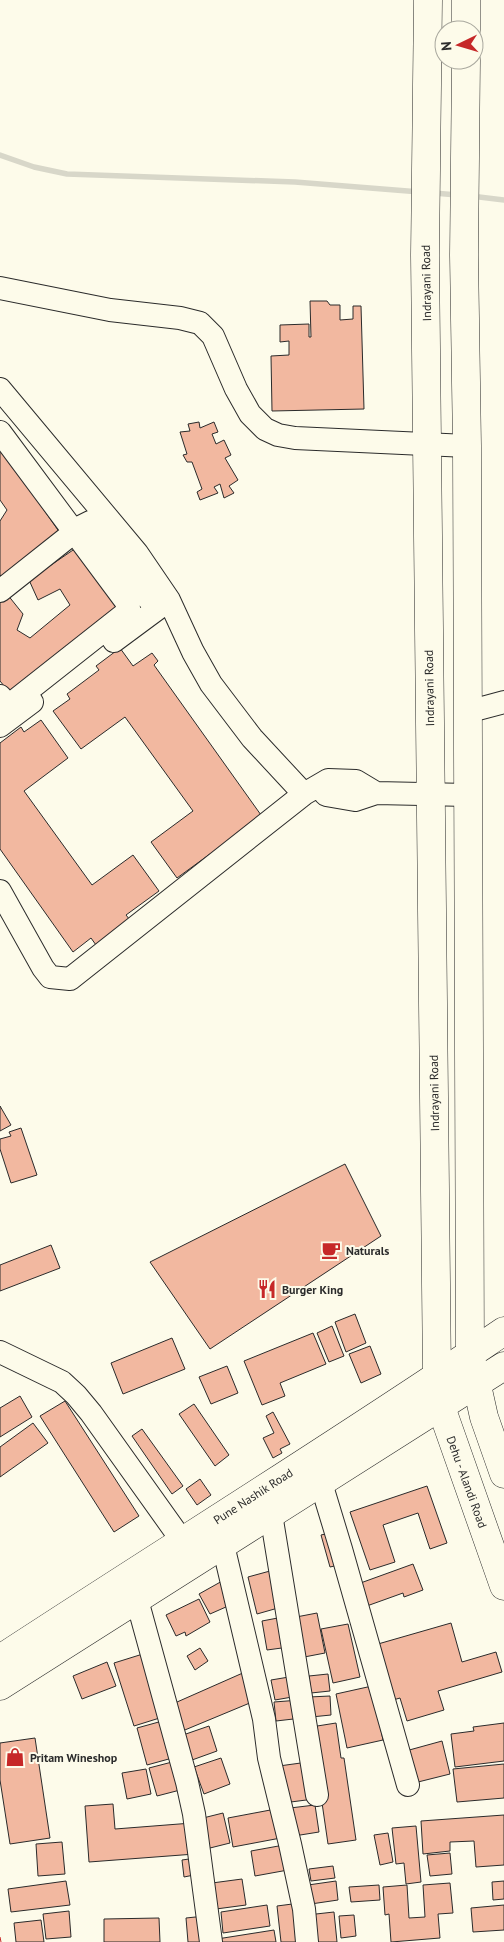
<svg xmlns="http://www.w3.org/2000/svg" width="504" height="1942" font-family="'PT Sans',sans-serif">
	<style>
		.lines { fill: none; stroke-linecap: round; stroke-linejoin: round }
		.stream { stroke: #d8d7c9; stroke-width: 5.5 }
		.building { fill: #f2b8a0; stroke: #2b2b2b }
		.minor-casing { stroke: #2b2b2b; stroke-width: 24 }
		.major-casing { stroke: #2b2b2b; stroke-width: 29 }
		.highway-casing { stroke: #2b2b2b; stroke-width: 29 }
		.minor { stroke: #fdfbea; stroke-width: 22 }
		.major { stroke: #fdfbea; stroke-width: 28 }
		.highway { stroke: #fdfbea; stroke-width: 28 }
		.power { stroke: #c62828; stroke-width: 1; stroke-dasharray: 18 4 2.5 4; stroke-linecap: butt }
		.labels { text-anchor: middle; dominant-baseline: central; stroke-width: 4; stroke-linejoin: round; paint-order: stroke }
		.street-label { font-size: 12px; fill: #2b2b2b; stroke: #fdfbea }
		.poi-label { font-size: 12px; font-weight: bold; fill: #2b2b2b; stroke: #fdfbea; text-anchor: start }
	</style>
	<rect width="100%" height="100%" fill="#fdfbea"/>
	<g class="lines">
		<path class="stream" d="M0,155L34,167L67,174L295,182L420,192
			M434,193L457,195
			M471,196L504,200"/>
	</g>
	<path class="building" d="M310,301H327L330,305H340V320L353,319V306H361L364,409L272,411L271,356L289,355V341L280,342V325L309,324V337H311Z
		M199,422L200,428L214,422L218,432L212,434L216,444L224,440L231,455L225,458L238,480L229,486L234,493L224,498L220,484L214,487L218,493L200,500L197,492L202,489L192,462H187L183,455L187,454L180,432L190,431L188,424Z
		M0,447L60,533L3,578L0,575V521L7,510L0,500Z
		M76,548L124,604L9,692L0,681V601L7,594L23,614L17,630L30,638L70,605L60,589L38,600L29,580Z
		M120,648L133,666L152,653L158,661L154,665L261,815L243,828L248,834L214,859L210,854L177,878L151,842L193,811L125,717L81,749L53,711L70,699L67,694L99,670L96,666Z
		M41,720L68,758L24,791L92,885L133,855L159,891L126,915L130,920L96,945L91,938L73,952L0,849V743L21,727L24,732Z
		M0,1106L11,1125L0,1131Z
		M21,1128L37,1175L11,1183L0,1149V1139L11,1136L9,1132Z
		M345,1164L381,1236L210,1349L150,1262Z
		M51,1245L60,1268L0,1291V1265Z
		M355,1314L366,1343L346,1352L335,1322Z
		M332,1326L344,1356L329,1362L317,1333Z
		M313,1333L326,1364L280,1383L285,1396L262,1405L244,1361Z
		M172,1338L185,1369L123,1394L111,1363Z
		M370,1346L381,1374L361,1383L349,1354Z
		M227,1366L238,1393L211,1404L199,1377Z
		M20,1396L32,1417L0,1437V1408Z
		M65,1401L139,1516L114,1532L40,1416Z
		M194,1404L229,1455L215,1466L179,1414Z
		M273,1412L290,1444L280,1449L282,1453L273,1458L263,1438L274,1433L266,1416Z
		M33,1423L48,1443L0,1477V1447Z
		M142,1429L183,1486L172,1494L132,1436Z
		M200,1479L211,1495L197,1505L186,1489Z
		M427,1486L447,1543L430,1549L418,1513L383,1525L395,1562L370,1570L350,1512Z
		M334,1532L343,1564L330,1567L321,1535Z
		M413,1564L423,1590L404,1597L403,1593L364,1607L355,1585Z
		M270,1571L278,1608L257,1614L248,1577Z
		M224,1580L235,1603L210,1614L199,1594Z
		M199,1599L210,1622L186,1636L185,1632L176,1636L166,1615Z
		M317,1613L325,1653L299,1658L291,1618Z
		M283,1617L289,1647L267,1650L262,1621Z
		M451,1623L462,1662L496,1652L502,1672L438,1691L444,1710L407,1721L400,1698L386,1702L371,1646Z
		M348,1624L360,1677L333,1683L321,1629Z
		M200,1648L208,1661L195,1670L187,1656Z
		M146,1653L166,1716L134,1726L114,1663Z
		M107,1662L116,1686L82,1699L73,1676Z
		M245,1672L257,1700L180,1732L168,1706Z
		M328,1674L330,1691L311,1693L309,1676Z
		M295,1676L298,1696L275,1700L271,1680Z
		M372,1686L383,1740L347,1748L336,1694Z
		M330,1696L331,1715L311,1717L309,1697Z
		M300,1700L302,1718L276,1721L274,1702Z
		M166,1720L176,1757L147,1765L137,1728Z
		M336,1723L341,1758H344L356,1840L328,1844L311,1727Z
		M504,1723V1761L455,1767L451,1734L474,1731L473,1727Z
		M209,1726L217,1751L192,1760L183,1735Z
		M35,1738L50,1838L10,1844L0,1780V1743Z
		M442,1741L450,1774L410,1784L402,1752Z
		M221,1758L230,1784L204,1794L194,1767Z
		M176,1761L184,1789L157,1796L149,1768Z
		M308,1762L314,1799L283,1803L279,1766Z
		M504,1764V1798L457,1802L453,1769Z
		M146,1769L151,1794L127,1799L122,1773Z
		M113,1804L115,1829L192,1823L195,1854L89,1862L85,1806Z
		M315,1805L319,1832L294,1836L290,1808Z
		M281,1808L286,1837L233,1847L228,1818Z
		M223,1813L230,1843L206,1849L199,1819Z
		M504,1815V1865L476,1867L474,1841L450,1842V1851L423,1854L421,1821Z
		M416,1826L421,1882L406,1884L404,1863L396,1864L392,1828Z
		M388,1833L393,1862L380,1865L374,1835Z
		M62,1842L65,1874L38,1876L36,1844Z
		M284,1845L288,1870L255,1876L251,1851Z
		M450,1853L452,1874L430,1876L427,1855Z
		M196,1858L199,1874L184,1877L182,1860Z
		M333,1866L335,1878L311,1881L309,1869Z
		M242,1879L246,1905L216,1909L212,1883Z
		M66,1881L70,1905L11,1912L8,1889Z
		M336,1881L338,1900L304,1905L301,1886Z
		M504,1881V1899L493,1900L492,1882Z
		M450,1883L453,1913L438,1914L440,1938L391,1942L389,1914L385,1915L383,1887L407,1885L409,1918L425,1917L423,1885Z
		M379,1885L380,1900L351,1902L349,1887Z
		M300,1903L304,1942H281L277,1906Z
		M267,1905L270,1926L223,1933L221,1912Z
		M504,1905V1930L473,1932L471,1908Z
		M69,1911L71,1937L46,1939L43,1914Z
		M334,1912L337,1942H310L307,1915Z
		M354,1915L356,1936L341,1938L339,1916Z
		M205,1916L206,1942H188L186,1918Z
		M159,1918L160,1942H104V1919Z
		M41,1920L44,1942H16L14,1923Z
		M274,1930L276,1942H217V1939Z"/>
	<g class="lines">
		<g class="minor-casing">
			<path id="minor" d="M0,288L110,310L180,318L200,323L213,336L236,389L250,414L265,429L278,435L295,438L467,446
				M0,389L137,553L169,600L193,652L211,684L252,738L304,794L328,780L356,781L376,793
				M0,432L127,603L129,608L126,613L12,703L7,704L0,696
				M0,591L82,526L90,522L93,524L156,609
				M114,641L168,601
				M467,712L504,702
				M0,726L32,702
				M319,786L326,795L355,800L376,793L468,795
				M0,891L43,968L50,977L70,979L304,794
				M0,1352L62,1382L76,1395L91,1413L183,1542
				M321,1483L341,1549L408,1785
				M271,1514L317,1795
				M223,1545L264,1719L269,1758L290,1844L304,1909L307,1942
				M137,1600L187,1782L194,1814L211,1942"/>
		</g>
		<g class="major-casing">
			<path id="major" d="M428,0L425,255L437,1377L441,1407L504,1586
				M466,30V0
				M466,60L464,255L467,446L470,1354L484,1417L504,1474"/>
		</g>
		<g class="highway-casing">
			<path id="highway" d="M0,1659C168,1549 338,1444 504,1331
				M0,1686L504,1366"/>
		</g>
		<use href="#minor" class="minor"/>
		<use href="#major" class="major"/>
		<use href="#highway" class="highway"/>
		<path class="power" d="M0,1937L1,1942"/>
	</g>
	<defs>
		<g id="cafe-bare" transform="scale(1.5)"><path d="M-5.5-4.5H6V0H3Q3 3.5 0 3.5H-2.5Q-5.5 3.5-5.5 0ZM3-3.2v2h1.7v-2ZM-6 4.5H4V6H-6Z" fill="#c62828" stroke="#fdfbea" stroke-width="2.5" paint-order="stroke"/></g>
		<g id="restaurant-bare" transform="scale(1.5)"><path d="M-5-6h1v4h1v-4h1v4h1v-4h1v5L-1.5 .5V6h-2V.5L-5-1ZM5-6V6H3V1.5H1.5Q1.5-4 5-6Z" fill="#c62828" stroke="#fdfbea" stroke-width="2.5" paint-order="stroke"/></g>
		<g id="shop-bare" transform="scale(1.5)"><path d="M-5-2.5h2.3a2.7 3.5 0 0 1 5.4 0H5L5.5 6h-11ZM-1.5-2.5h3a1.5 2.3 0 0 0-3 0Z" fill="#c62828" stroke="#fdfbea" stroke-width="2.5" paint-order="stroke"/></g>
	</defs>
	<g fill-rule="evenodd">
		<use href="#cafe-bare" x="331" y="1250"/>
		<use href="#restaurant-bare" x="267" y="1289"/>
		<use href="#shop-bare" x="15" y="1757"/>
	</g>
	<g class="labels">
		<g class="street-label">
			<text transform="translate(426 283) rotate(-91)">Indrayani Road</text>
			<text transform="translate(429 688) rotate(-91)">Indrayani Road</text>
			<text transform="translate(434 1093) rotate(-91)">Indrayani Road</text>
			<text transform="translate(467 1482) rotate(70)">Dehu - Alandi Road</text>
			<text transform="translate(253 1496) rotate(-33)">Pune Nashik Road</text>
		</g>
		<g class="poi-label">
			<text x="346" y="1250">Naturals</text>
			<text x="282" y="1289">Burger King</text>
			<text x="30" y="1757">Pritam Wineshop</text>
		</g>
	</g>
	<g transform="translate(459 45) rotate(265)"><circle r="24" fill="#fdfbea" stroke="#a9a89e"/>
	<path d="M0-4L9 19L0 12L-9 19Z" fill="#c62828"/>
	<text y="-8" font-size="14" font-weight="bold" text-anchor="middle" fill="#2b2b2b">N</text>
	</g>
</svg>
